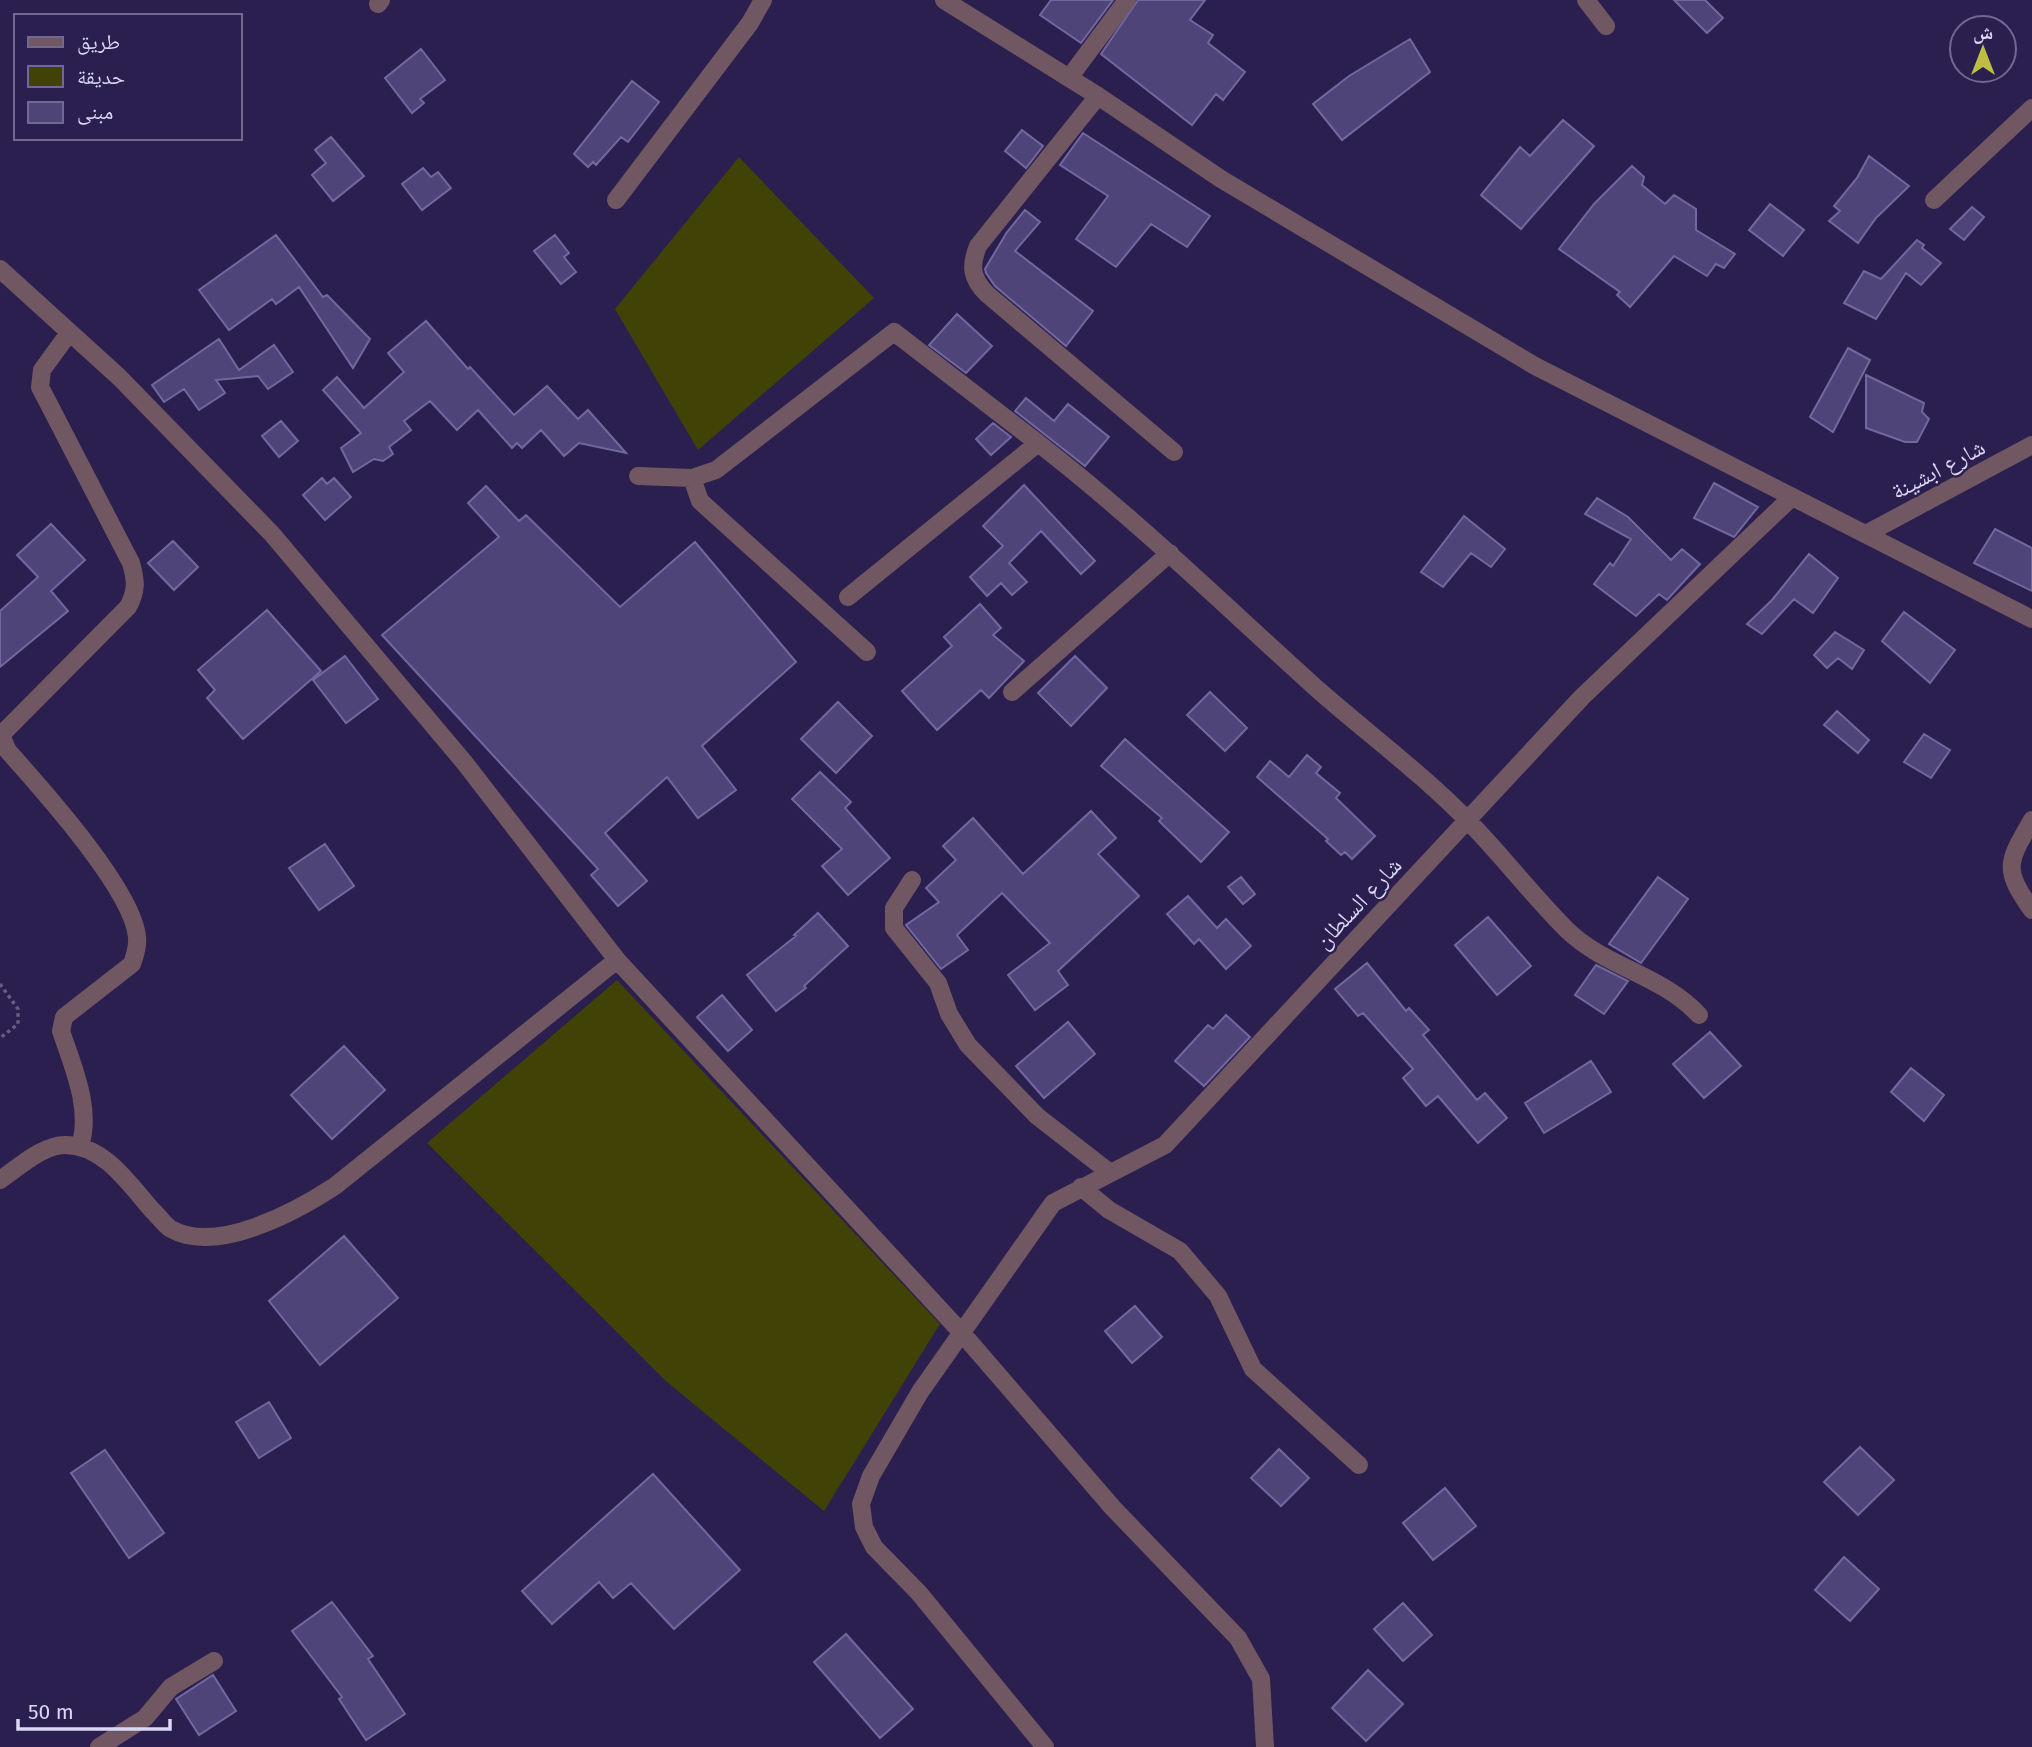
<svg xmlns="http://www.w3.org/2000/svg" width="2032" height="1747" font-family="'Fira Sans','Noto Naskh Arabic',sans-serif">
	<style>
		.green { fill: #414205 }
		.building { fill: #4e4478; stroke: #71689f; stroke-width: 2 }
		.lines { fill: none; stroke-linecap: round; stroke-linejoin: round }
		.path { stroke: #675e88; stroke-width: 3.5; stroke-dasharray: 3.5 3.5; stroke-linecap: butt }
		.minor { stroke: #715762; stroke-width: 18 }
		.tertiary { stroke: #715762; stroke-width: 18 }
		.labels { text-anchor: middle; dominant-baseline: central; stroke-width: 5; stroke-linejoin: round; paint-order: stroke }
		.street-label { font-size: 23px; fill: #dbd7f6; stroke: #2a1f4f }
	</style>
	<rect width="100%" height="100%" fill="#2a1f4f"/>
	<path class="green" d="M739,157L874,298L698,450L615,309Z
		M617,980L940,1324L824,1511L668,1383L427,1143Z"/>
	<path class="building" d="M1051,0H1113L1081,43L1040,15Z
		M1138,0H1205L1190,20L1213,35L1208,43L1245,72L1223,100L1216,94L1192,125L1101,54Z
		M1674,0H1705L1723,18L1707,33Z
		M1410,39L1430,72L1342,140L1313,104L1349,76Z
		M421,49L445,80L420,99L424,103L412,113L385,78Z
		M632,81L659,102L628,142L621,137L596,165L593,162L588,167L574,154Z
		M1563,120L1594,146L1521,229L1481,195L1520,147L1530,156Z
		M1022,130L1043,146L1026,168L1005,151Z
		M1083,133L1210,216L1187,247L1151,224L1116,267L1076,239L1108,196L1060,165Z
		M331,137L364,176L333,201L312,175L326,163L315,150Z
		M1869,156L1909,186L1876,218L1858,243L1829,221L1840,211L1834,206L1857,178Z
		M1632,166L1644,177L1642,185L1665,204L1674,195L1696,209V230L1735,254L1724,268L1716,264L1707,276L1674,256L1630,307L1617,295L1620,292L1559,249L1594,204Z
		M423,168L431,177L438,172L451,188L422,210L402,184Z
		M1770,204L1804,230L1783,256L1749,230Z
		M1972,207L1984,217L1964,240L1950,229Z
		M1025,210L1040,222L1015,251L1093,311L1066,346L995,286L986,273L985,269L1007,232Z
		M276,235L323,297L327,295L370,339L353,368L299,287L276,304L272,299L229,330L199,290Z
		M555,235L569,253L564,257L576,272L561,284L534,251Z
		M1917,240L1924,245L1922,248L1941,263L1921,285L1906,273L1876,319L1844,303L1864,271L1881,279Z
		M957,314L992,346L966,373L929,345Z
		M426,321L468,369L470,367L514,415L547,386L578,419L588,410L626,453L579,443L564,456L541,430L522,448L517,443L512,448L478,410L457,430L430,401L404,421L411,430L389,447L393,454L383,461L374,459L353,472L341,448L361,433L323,390L337,377L364,408L404,372L388,353Z
		M219,339L239,370L274,345L293,372L268,389L258,376L216,380L225,393L199,410L184,389L164,402L152,385Z
		M1848,348L1870,360L1833,432L1810,417Z
		M1866,375L1924,403L1922,412L1929,419L1917,442H1905L1866,428Z
		M1026,398L1054,421L1068,404L1109,437L1085,466L1015,411Z
		M281,421L298,441L279,457L262,436Z
		M993,423L1011,437L991,455L976,439Z
		M322,478L327,484L334,478L351,497L325,520L303,495Z
		M1714,483L1758,507L1734,537L1694,518Z
		M1024,485L1095,561L1081,574L1041,531L1009,563L1027,582L1012,595L1001,583L987,596L970,577L1003,546L983,526Z
		M486,486L519,521L526,515L620,607L695,542L796,662L702,746L736,790L698,818L667,777L605,833L647,881L618,906L591,875L598,869L382,635L499,537L468,503Z
		M1597,498L1628,517L1671,560L1682,549L1700,564L1667,600L1659,594L1636,616L1594,584L1610,563L1613,566L1631,539L1585,514Z
		M1464,516L1505,549L1491,567L1471,553L1443,587L1421,572Z
		M51,524L85,560L51,591L68,611L0,667V611L38,577L17,555Z
		M1995,529L2032,548V591L1974,563Z
		M173,541L198,567L174,590L148,563Z
		M1809,554L1838,578L1813,613L1794,599L1762,634L1747,624L1772,600Z
		M980,604L1001,628L993,635L1024,661L989,698L981,690L937,730L902,691L952,646L944,637Z
		M267,610L321,671L243,739L207,698L215,690L198,670Z
		M1904,612L1955,650L1930,683L1882,641Z
		M1835,632L1864,650L1852,669L1838,658L1827,668L1814,655Z
		M345,656L378,699L346,723L313,680Z
		M1075,656L1107,688L1071,726L1038,693Z
		M1210,692L1247,728L1225,751L1187,715Z
		M838,702L872,736L836,773L801,739Z
		M1837,711L1869,740L1858,753L1824,725Z
		M1924,734L1950,750L1931,778L1904,762Z
		M1125,739L1229,832L1201,862L1159,821L1162,818L1101,766Z
		M1307,755L1321,767L1316,773L1340,793L1336,798L1375,836L1352,859L1345,852L1341,855L1326,841L1328,839L1257,777L1270,761L1289,777Z
		M820,772L851,802L845,808L890,858L848,895L822,866L842,849L792,799Z
		M1091,811L1116,838L1098,854L1139,896L1058,971L1068,985L1035,1010L1008,975L1050,943L1002,893L957,935L968,950L941,969L906,925L939,902L926,888L956,860L943,846L973,818L1023,874Z
		M325,844L354,886L319,910L289,868Z
		M1241,877L1255,894L1243,904L1228,887Z
		M1658,877L1688,899L1641,963L1609,944Z
		M1188,896L1217,928L1226,919L1251,946L1226,969L1199,939L1194,944L1167,914Z
		M818,913L848,946L804,986L806,988L776,1011L747,975L796,936L794,935Z
		M1488,917L1531,966L1497,995L1455,945Z
		M1367,963L1406,1011L1409,1008L1429,1030L1423,1035L1477,1100L1485,1093L1507,1118L1478,1143L1438,1096L1426,1106L1403,1078L1413,1069L1363,1013L1358,1016L1335,989Z
		M1596,965L1628,981L1604,1014L1575,995Z
		M722,995L752,1030L728,1051L697,1017Z
		M1226,1015L1250,1037L1204,1086L1175,1061L1208,1025L1213,1029Z
		M1068,1022L1095,1054L1044,1098L1016,1066Z
		M1710,1032L1741,1066L1704,1098L1673,1064Z
		M344,1046L385,1090L332,1139L291,1095Z
		M1591,1061L1611,1092L1544,1133L1525,1103Z
		M1911,1068L1944,1095L1924,1121L1891,1092Z
		M344,1236L398,1298L320,1365L269,1301Z
		M1135,1306L1162,1337L1132,1363L1105,1331Z
		M269,1402L291,1438L259,1458L236,1422Z
		M1860,1447L1894,1480L1858,1515L1824,1482Z
		M1279,1449L1309,1478L1281,1506L1251,1478Z
		M105,1450L164,1533L129,1558L71,1473Z
		M653,1474L740,1570L674,1629L631,1583L613,1598L599,1582L552,1624L522,1591Z
		M1445,1488L1476,1526L1433,1560L1403,1523Z
		M1844,1557L1879,1589L1850,1621L1815,1590Z
		M332,1602L373,1656L368,1659L405,1714L366,1740L339,1699L342,1697L292,1631Z
		M1403,1603L1432,1635L1403,1661L1374,1629Z
		M846,1634L913,1709L880,1738L814,1662Z
		M1368,1670L1403,1704L1366,1741L1332,1708Z
		M213,1675L236,1711L199,1735L176,1699Z"/>
	<g class="lines">
		<path class="path" d="M0,984L18,1009V1024L0,1038"/>
		<path class="minor" d="M1586,0L1606,26
			M378,4L381,0
			M1069,78L1127,0
			M1098,96L978,246C970,266 971,278 987,294L1174,452
			M616,200L750,23L763,0
			M1934,200L2032,108
			M0,269L119,377L272,534L464,762L617,960L961,1332L1113,1508L1238,1638L1261,1679L1265,1747
			M69,333L42,370L40,387L131,563C136,580 137,591 128,607L1,735L8,751C41,788 133,890 137,937C138,947 135,955 132,964L64,1017L61,1031C73,1067 92,1109 80,1146
			M638,476L692,478L716,470L894,332L1038,443
			M692,478L700,501L867,652
			M1866,534L2032,445
			M848,597L1038,443C1136,519 1224,605 1316,688C1367,733 1424,775 1471,824C1504,858 1533,896 1567,930C1605,967 1662,975 1699,1015
			M1012,692L1170,553
			M2032,820C2008,862 2002,868 2032,910
			M912,880L894,908V928L938,983L949,1014L968,1045L1037,1116L1109,1172
			M0,1180C18,1168 42,1145 65,1145C104,1145 129,1184 152,1210C158,1215 164,1225 171,1229C217,1255 297,1211 335,1186L617,960
			M1081,1187L1109,1210L1180,1251L1218,1296L1253,1369L1359,1465
			M99,1747L145,1718L171,1687L214,1661
			M1045,1747L919,1593L874,1547L864,1527L861,1504L871,1476L920,1392L1053,1203L1165,1145L1582,697L1792,497"/>
		<path class="tertiary" d="M944,0L1098,96L1221,179L1535,366L2032,619"/>
	</g>
	<g class="labels">
		<g class="street-label">
			<text transform="translate(1938 469) rotate(-28)">شارع ابشينة</text>
			<text transform="translate(1358 903) rotate(-47)">شارع السلطان</text>
		</g>
	</g>
	<rect x="14" y="14" width="228" height="126" fill="#2a1f4f" stroke="#716992" stroke-width="2"/>
	<rect x="28" y="37" width="35" height="10" fill="#715762" stroke="#716992" stroke-width="2"/>
	<text x="77" y="49" font-size="21" fill="#dbd7f6">طريق</text>
	<rect x="28" y="66" width="35" height="21" fill="#414205" stroke="#716992" stroke-width="2"/>
	<text x="77" y="84" font-size="21" fill="#dbd7f6">حديقة</text>
	<rect x="28" y="102" width="35" height="21" fill="#4e4478" stroke="#716992" stroke-width="2"/>
	<text x="77" y="119" font-size="21" fill="#dbd7f6">مبنى</text>
	<g transform="translate(1983 49)"><circle r="33" fill="#2a1f4f" stroke="#716992" stroke-width="2"/>
	<path d="M0-5L12 26L0 18L-12 26Z" fill="#bcbf44"/>
	<text y="-10" font-size="19" font-weight="bold" text-anchor="middle" fill="#dbd7f6">ش</text>
	</g>
	<path d="M18 1719v10h152v-10" fill="none" stroke="#dbd7f6" stroke-width="3.5"/>
	<text x="28" y="1719" font-size="21" fill="#dbd7f6" stroke="#2a1f4f" stroke-width="5" paint-order="stroke">50 m</text>
</svg>
